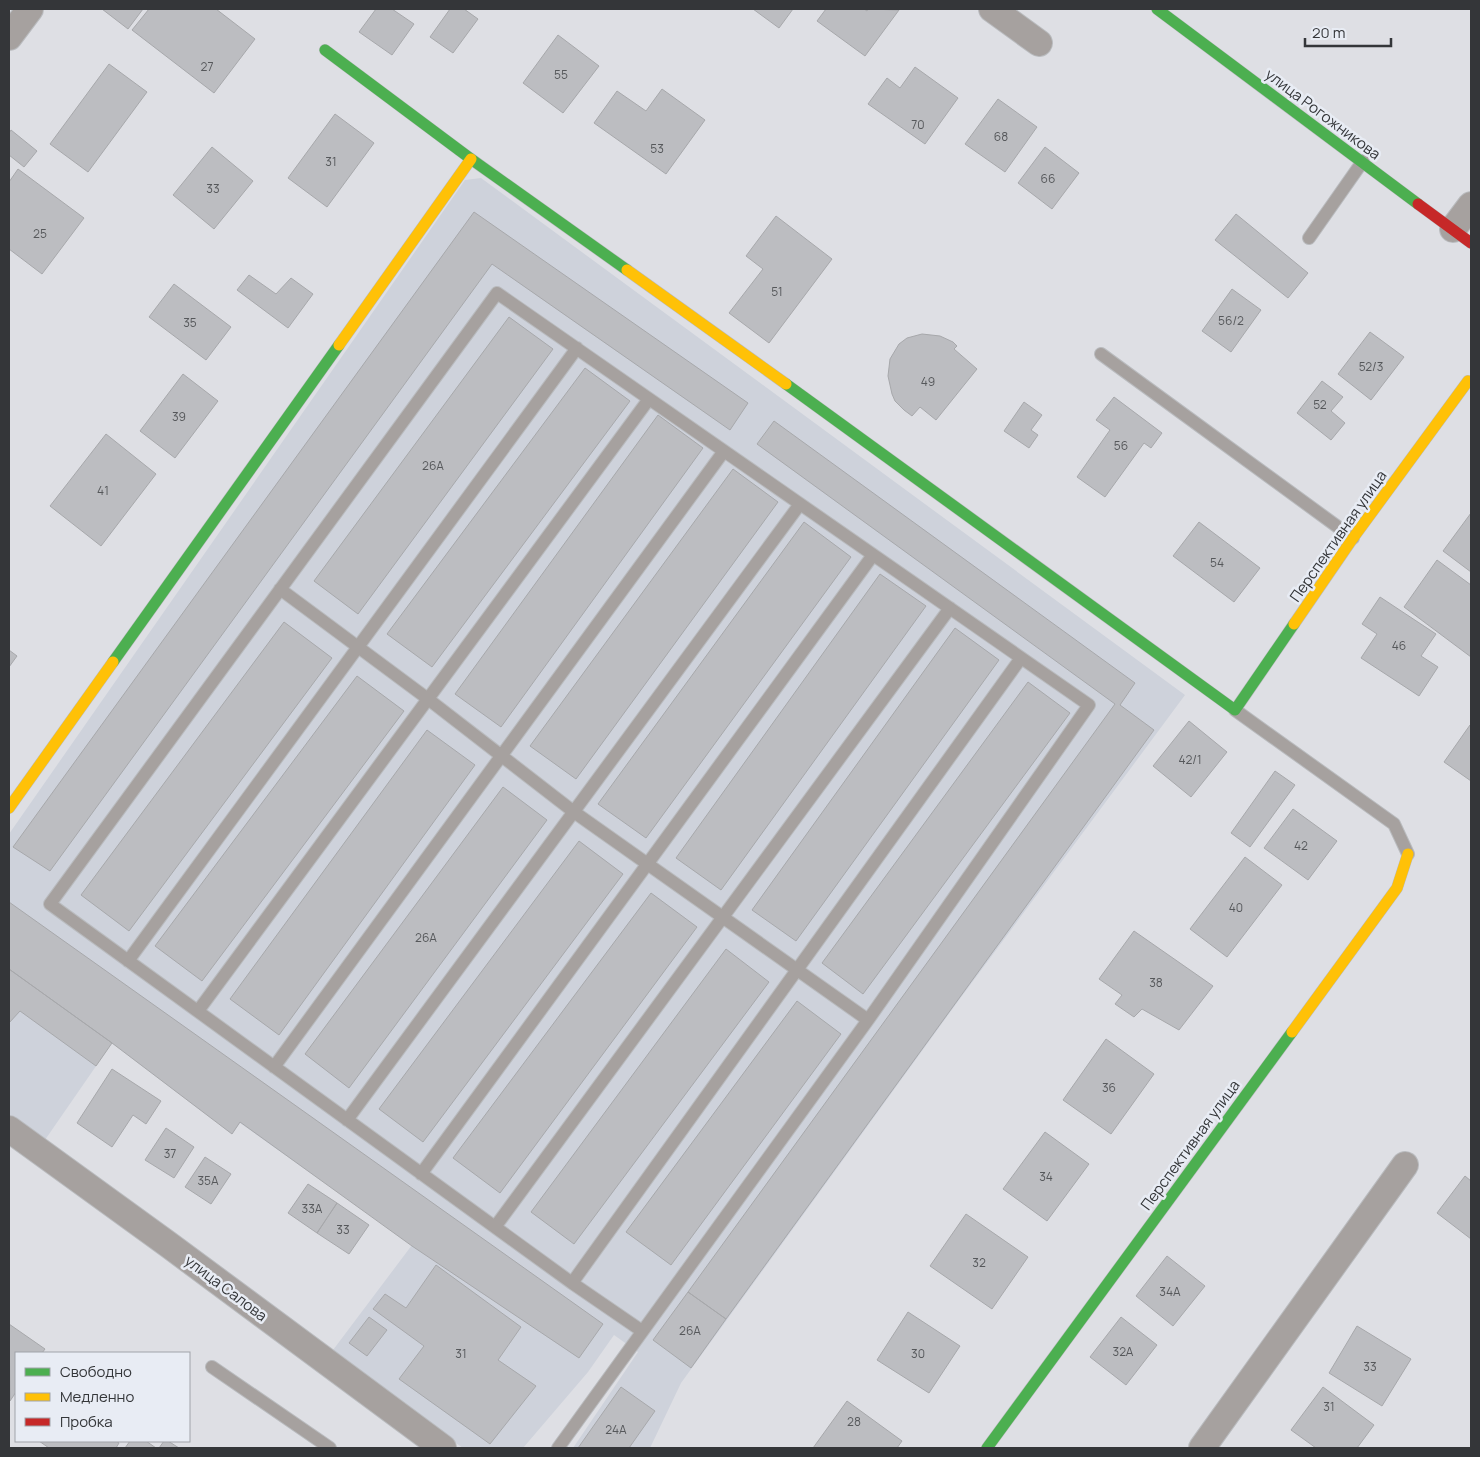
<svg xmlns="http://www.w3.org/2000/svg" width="1480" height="1457" font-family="Manrope,sans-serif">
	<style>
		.built { fill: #ced2db }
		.building { fill: #bcbdc1; stroke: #a7a8ab }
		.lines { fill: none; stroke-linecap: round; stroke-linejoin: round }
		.lane-casing { stroke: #b9bbbe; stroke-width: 14 }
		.street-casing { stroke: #b9bbbe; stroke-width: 28 }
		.fast-casing { stroke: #b9bbbe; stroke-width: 12 }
		.slow-casing { stroke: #b9bbbe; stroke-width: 12 }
		.jam-casing { stroke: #b9bbbe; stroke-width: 12 }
		.lane { stroke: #a6a19f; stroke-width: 12 }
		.street { stroke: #a6a19f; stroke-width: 26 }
		.fast { stroke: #4caf50; stroke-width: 11 }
		.slow { stroke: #ffc107; stroke-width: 11 }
		.jam { stroke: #c62828; stroke-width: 11 }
		.labels { text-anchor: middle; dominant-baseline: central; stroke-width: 5; stroke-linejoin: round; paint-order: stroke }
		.number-label { font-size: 12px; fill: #56585b }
		.street-label { font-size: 15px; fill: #343639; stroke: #e8ecf4 }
	</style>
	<rect width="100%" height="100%" fill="#dedfe4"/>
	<path class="built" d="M481,178L1185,695L959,1000L681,1383L650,1448H573L638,1352L614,1335L588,1372L523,1448H463L330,1354L412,1245L240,1123L232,1134L112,1043L38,1150L9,1126V834L465,180Z"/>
	<path class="building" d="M102,9H143L128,29Z
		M149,9H216L255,39L214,93L132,30Z
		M376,9H392L414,24L392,55L359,32Z
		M450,9H464L478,19L453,53L430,37Z
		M753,9H793L779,28Z
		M826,9H864L867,11L868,9L899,10L865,56L817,21Z
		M558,35L599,66L563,113L523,83Z
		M109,64L147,92L88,172L50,144Z
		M915,67L958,98L925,144L868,104L887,78L900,88Z
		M662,89L705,120L666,174L594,123L617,91L646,111Z
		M998,99L1037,127L1005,172L965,144Z
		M335,114L374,143L327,207L288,178Z
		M11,130L37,151L24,167L9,155V133Z
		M212,147L253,181L214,229L173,195Z
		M1045,147L1079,173L1052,209L1018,183Z
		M18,169L84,218L42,274L9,249V182Z
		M474,212L748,403L730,430L492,264L50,871L13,847Z
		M1236,214L1308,273L1288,298L1215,240Z
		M776,216L832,259L769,343L729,313L763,269L746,256Z
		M249,275L276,294L291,278L313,294L288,328L237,290Z
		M174,284L231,327L206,360L149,317Z
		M1232,289L1261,310L1231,352L1202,331Z
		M509,317L553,349L358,614L314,581Z
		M1370,332L1404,357L1371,400L1338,374Z
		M922,334L940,336L953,342L957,346L954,349L977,369L936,420L920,407L912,416L904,410L895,401L892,394L888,376L890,359L899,344L907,338Z
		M585,368L630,401L432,667L387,634Z
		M183,374L218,401L175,458L140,431Z
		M1322,381L1343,397L1331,411L1345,423L1331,440L1297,413Z
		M1114,397L1162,433L1151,448L1144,443L1105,497L1077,477L1110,430L1096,420Z
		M1024,402L1042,415L1031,430L1038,435L1029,448L1004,431Z
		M658,415L703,448L501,727L455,694Z
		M774,421L1135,683L1120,705L1154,730L726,1319L688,1292L1115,704L757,444Z
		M106,434L156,474L101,546L50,506Z
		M733,469L778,502L576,779L530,746Z
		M1471,513V572L1443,551Z
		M804,522L851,557L646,838L598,804Z
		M1199,522L1260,568L1234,602L1173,556Z
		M1437,560L1471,585V657L1404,607Z
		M880,574L926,606L721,890L676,858Z
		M1380,597L1436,634L1421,656L1438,667L1419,696L1361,658L1377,634L1362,624Z
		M284,622L332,658L129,931L81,895Z
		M955,628L999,660L796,941L752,910Z
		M9,650L17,656L9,667Z
		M357,676L404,711L202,981L155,946Z
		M1028,682L1070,713L863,994L822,963Z
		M1189,721L1227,752L1191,797L1153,766Z
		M1470,725L1471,726V781L1444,762Z
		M427,730L475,765L279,1035L230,999Z
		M1275,771L1295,785L1250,847L1231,833Z
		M503,787L547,820L349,1088L305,1054Z
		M1293,809L1337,841L1308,880L1264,848Z
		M579,841L623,874L423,1142L379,1109Z
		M1245,857L1282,885L1227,957L1190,929Z
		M651,893L697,927L500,1193L453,1158Z
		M9,902L603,1324L579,1358L412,1246L240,1122L232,1134L112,1043L9,969Z
		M1134,931L1213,986L1179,1030L1142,1009L1134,1017L1115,1004L1122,995L1099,979Z
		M726,949L769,982L574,1244L531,1212Z
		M9,969L112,1043L96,1066L20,1011L9,1023Z
		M797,1001L841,1034L671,1265L626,1232Z
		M1106,1039L1154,1074L1111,1134L1063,1100Z
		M112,1069L161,1101L146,1124L133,1115L112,1147L77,1123Z
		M166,1128L194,1147L174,1178L145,1160Z
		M1045,1132L1089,1164L1047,1221L1003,1189Z
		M205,1157L231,1174L211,1204L185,1187Z
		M1465,1176L1471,1181V1239L1437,1213Z
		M308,1184L337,1203L317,1233L288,1213Z
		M337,1203L369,1225L349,1254L317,1233Z
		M966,1214L1028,1257L992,1309L930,1266Z
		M1167,1256L1205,1286L1173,1326L1136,1296Z
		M436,1265L521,1327L498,1360L536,1386L490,1444L399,1379L424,1346L373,1309L385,1294L406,1308Z
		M688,1292L726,1319L691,1368L653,1340Z
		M908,1312L960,1346L929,1393L877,1360Z
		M369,1317L387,1330L367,1356L349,1343Z
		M1121,1317L1157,1345L1126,1385L1090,1357Z
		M9,1324L45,1349L42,1353H16V1392L10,1401Z
		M1357,1326L1411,1359L1382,1406L1329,1373Z
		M621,1387L655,1411L629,1448H578Z
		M1323,1387L1374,1425L1357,1448H1316L1291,1430Z
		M847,1401L902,1441L897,1448H813Z
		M39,1441H116L119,1443L116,1448H49Z
		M130,1441H146L156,1448H125Z
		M164,1441H168L179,1448H159Z"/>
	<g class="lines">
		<g class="lane-casing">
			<path id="lane" d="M1309,238L1363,161
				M1101,354L1353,538
				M280,589L428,699L574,812L868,1020
				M1235,710L1394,824L1408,854
				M128,961L577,348
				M198,1011L649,399
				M274,1067L724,451
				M347,1120L800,504
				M421,1174L873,555
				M495,1227L950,608
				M572,1283L1021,658
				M212,1367L330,1448
				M558,1448L868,1020L1089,705L497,293L50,904L572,1283L642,1331"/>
		</g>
		<g class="street-casing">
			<path id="street" d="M992,9L1039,43
				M9,37L30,9
				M1453,229L1471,205
				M9,1129L169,1245L443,1448
				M1202,1448L1405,1165"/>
		</g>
		<g class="fast-casing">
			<path id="fast" d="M1157,9L1418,204
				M325,50L471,159L627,270
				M786,384L1235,710L1294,624
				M113,662L339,345
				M987,1448L1292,1032"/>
		</g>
		<g class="slow-casing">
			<path id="slow" d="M627,270L786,384
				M339,345L471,159
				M1294,624L1353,538L1468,381
				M9,808L113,662
				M1292,1032L1397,888L1408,854"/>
		</g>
		<g class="jam-casing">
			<path id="jam" d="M1418,204L1471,243"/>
		</g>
		<use href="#lane" class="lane"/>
		<use href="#street" class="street"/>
		<use href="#fast" class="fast"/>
		<use href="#slow" class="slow"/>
		<use href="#jam" class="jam"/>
	</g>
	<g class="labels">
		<g class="number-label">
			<text x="207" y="66">27</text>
			<text x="561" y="74">55</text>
			<text x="918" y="124">70</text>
			<text x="1001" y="136">68</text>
			<text x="657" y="148">53</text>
			<text x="331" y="161">31</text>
			<text x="1048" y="178">66</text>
			<text x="213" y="188">33</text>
			<text x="40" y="233">25</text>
			<text x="777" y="291">51</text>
			<text x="1231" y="320">56/2</text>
			<text x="190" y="322">35</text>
			<text x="1371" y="366">52/3</text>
			<text x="928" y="381">49</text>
			<text x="1320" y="404">52</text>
			<text x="179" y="416">39</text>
			<text x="1121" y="445">56</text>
			<text x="433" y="465">26А</text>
			<text x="103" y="490">41</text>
			<text x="1217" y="562">54</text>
			<text x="1399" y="645">46</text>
			<text x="1190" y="759">42/1</text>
			<text x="1301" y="845">42</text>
			<text x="1236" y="907">40</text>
			<text x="426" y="937">26А</text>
			<text x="1156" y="982">38</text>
			<text x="1109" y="1087">36</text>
			<text x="170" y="1153">37</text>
			<text x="1046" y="1176">34</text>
			<text x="208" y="1180">35А</text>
			<text x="312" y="1208">33А</text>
			<text x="343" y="1229">33</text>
			<text x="979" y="1262">32</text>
			<text x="1170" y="1291">34А</text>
			<text x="690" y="1330">26А</text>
			<text x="1123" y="1351">32А</text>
			<text x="461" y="1353">31</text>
			<text x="918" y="1353">30</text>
			<text x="1370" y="1366">33</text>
			<text x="1329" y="1406">31</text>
			<text x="854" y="1421">28</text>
			<text x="616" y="1429">24А</text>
		</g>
		<g class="street-label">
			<text transform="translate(1323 114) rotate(37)">улица Рогожникова</text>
			<text transform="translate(1338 536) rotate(-55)">Перспективная улица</text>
			<text transform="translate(1190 1145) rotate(-54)">Перспективная улица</text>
			<text transform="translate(226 1288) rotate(37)">улица Салова</text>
		</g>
	</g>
	<rect width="1480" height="1457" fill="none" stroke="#343639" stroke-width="20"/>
	<rect x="15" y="1352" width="175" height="90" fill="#e8ecf4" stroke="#a0a3a9"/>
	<rect x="25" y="1368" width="25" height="8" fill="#4caf50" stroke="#a0a3a9"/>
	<text x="60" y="1377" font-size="15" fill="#343639">Свободно</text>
	<rect x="25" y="1393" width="25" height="8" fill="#ffc107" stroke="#a0a3a9"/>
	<text x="60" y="1402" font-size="15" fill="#343639">Медленно</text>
	<rect x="25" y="1418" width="25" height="8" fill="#c62828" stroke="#a0a3a9"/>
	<text x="60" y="1427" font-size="15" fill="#343639">Пробка</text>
	<path d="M1305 38v8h86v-8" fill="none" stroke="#343639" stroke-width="2.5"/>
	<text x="1312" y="38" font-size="15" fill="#343639" stroke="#e8ecf4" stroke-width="4" paint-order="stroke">20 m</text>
</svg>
